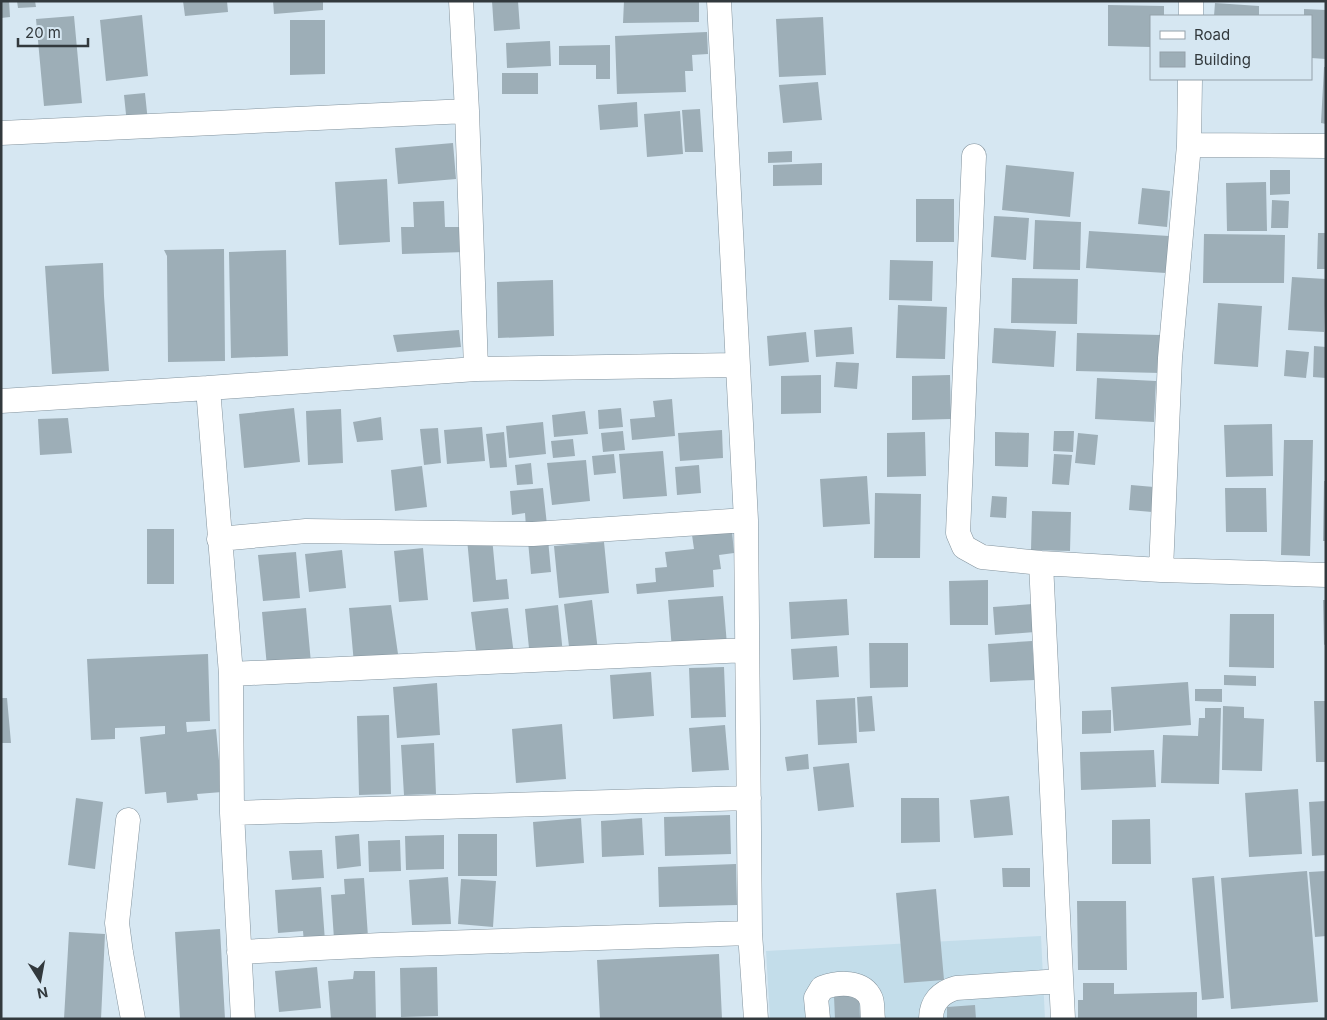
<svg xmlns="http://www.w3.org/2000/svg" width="1327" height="1020" font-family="Inter,sans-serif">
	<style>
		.built { fill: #c3ddea }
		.building { fill: #9daeb7 }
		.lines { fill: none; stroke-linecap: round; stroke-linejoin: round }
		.minor-casing { stroke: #83939d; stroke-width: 25 }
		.minor { stroke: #fff; stroke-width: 24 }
	</style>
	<rect width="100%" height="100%" fill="#d6e7f2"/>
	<path class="built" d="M1041,936L1045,1019H770L766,951Z"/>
	<path class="building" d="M1,1H9L10,17L1,18Z
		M17,1H35L36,7L18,8Z
		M183,1H227L228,12L185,16Z
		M273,1H323V10L274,14Z
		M492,1H518L520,29L494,31Z
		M624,1H699V22L623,23Z
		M1215,3L1259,6V16H1214Z
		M1108,5L1164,6V16H1151V47L1108,46Z
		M1304,9L1326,10V59L1311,58V16H1304Z
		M142,15L148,76L106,81L100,20Z
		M74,16L82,103L44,106L36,19Z
		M823,17L826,75L779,77L776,19Z
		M290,20H325V74L290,75Z
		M707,32L708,54L692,55L693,71H685L686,92L617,94L615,36Z
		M550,41L551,66L507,68L506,43Z
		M610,45V79H596V65H559V46Z
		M1324,67H1326V124L1321,123Z
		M502,73H538V94H502Z
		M818,82L822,120L783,123L779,85Z
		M145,93L148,122L127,124L124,95Z
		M637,102L638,127L600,130L598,105Z
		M700,109L703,152H685L682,110Z
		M680,111L683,154L647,157L644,114Z
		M453,143L456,179L398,184L395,148Z
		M792,151V162L768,163V152Z
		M822,163V185L773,186V165Z
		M1006,165L1074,172L1070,217L1002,210Z
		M1270,170H1290V194L1270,195Z
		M387,179L390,242L339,245L335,182Z
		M1266,182L1267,231H1227L1226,183Z
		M1142,188L1170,191L1167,227L1138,224Z
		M916,199H954V242H916Z
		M1272,200L1289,201L1288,228H1271Z
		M444,201L445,227H464L465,252L402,254L401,227H414L413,202Z
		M994,216L1029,218L1026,260L991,257Z
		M1035,220L1081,222L1080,270L1033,269Z
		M1089,231L1169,236L1166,273L1086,268Z
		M1318,233H1326V269H1317Z
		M1204,234L1285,235L1284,283H1203Z
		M224,249L225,361L168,362L167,256L164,250Z
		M286,250L288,356L231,358L229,252Z
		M890,260L933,261L932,301L889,300Z
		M103,263L104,296L109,371L52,374L45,266Z
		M1292,277L1326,279L1324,332L1288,330Z
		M1012,278L1078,279L1077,324L1011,323Z
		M553,280L554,336L498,338L497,282Z
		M1218,303L1262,306L1258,367L1214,364Z
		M898,305L947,307L945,359L896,358Z
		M852,327L854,354L816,357L814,330Z
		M994,328L1056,331L1054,367L992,363Z
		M459,330L461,347L397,352L393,335Z
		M806,332L809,362L769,366L767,336Z
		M1077,333L1161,335V373L1076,371Z
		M1314,346L1326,347V378L1313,377Z
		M1286,350L1309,352L1306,378L1284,376Z
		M836,362L859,363L857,389L834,387Z
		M821,375V413L781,414V376Z
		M950,375L951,419L912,420V376Z
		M1097,378L1156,381L1154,422L1095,419Z
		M672,399L675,436L632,440L630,419L655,417L653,401Z
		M294,408L300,462L244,468L239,414Z
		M621,408L623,427L599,429L598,410Z
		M341,409L343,463L308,465L306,411Z
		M585,411L588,434L554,437L552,415Z
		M381,417L383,440L357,442L353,422Z
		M68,418L72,453L40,455L38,419Z
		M543,422L546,454L509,458L506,426Z
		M1272,424L1273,476L1226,477L1224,425Z
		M482,427L485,461L447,464L444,430Z
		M438,428L441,463L424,465L420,429Z
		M722,430L723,458L680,461L678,433Z
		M623,431L625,450L603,452L601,433Z
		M1054,431H1074L1073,452L1053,451Z
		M504,432L507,467L490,468L486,434Z
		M925,432L926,476L887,477V433Z
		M995,432L1029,433L1028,467L995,466Z
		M1078,433L1098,435L1095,465L1075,463Z
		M573,439L575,456L553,458L551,441Z
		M1284,440H1313L1310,556L1281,555Z
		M663,451L667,496L623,499L619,454Z
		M614,454L616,473L594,475L592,456Z
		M1054,454L1072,455L1069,485L1052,484Z
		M586,460L590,501L552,505L547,463Z
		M531,463L533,484L517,485L515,465Z
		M699,465L701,493L677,495L675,467Z
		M422,466L427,507L395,511L391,470Z
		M867,476L870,524L823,527L820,479Z
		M1324,481H1326V541H1323Z
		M1131,485L1154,487L1152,512L1129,510Z
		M543,488L547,525L526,527L525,513L512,515L510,491Z
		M1225,488H1266L1267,532H1226Z
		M875,493L921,494L920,558H874Z
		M992,496L1007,497L1006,518L990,517Z
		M1032,511L1071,512L1070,551L1031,550Z
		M147,529H174V584H147Z
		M732,531L734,553L719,555L721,569L713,570L714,587L637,594L636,584L656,582L655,568L667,567L665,552L694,549L692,535Z
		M492,537L496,580L507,579L509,599L473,602L467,539Z
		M548,539L551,572L531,574L528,541Z
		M604,542L609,593L559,598L554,546Z
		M423,548L428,600L399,602L394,551Z
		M342,550L346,588L309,592L305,554Z
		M296,552L300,598L263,601L258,555Z
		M988,580V625H950L949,581Z
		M723,596L727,645L672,650L668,600Z
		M847,599L849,635L791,639L789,602Z
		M592,600L598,651L570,655L564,604Z
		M1323,600H1326V644L1324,645Z
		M1033,604L1035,632L995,635L993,607Z
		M391,605L399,661L354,664L349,608Z
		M558,605L563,654L530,658L525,609Z
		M306,608L311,663L267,667L262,612Z
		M508,608L514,655L477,659L471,612Z
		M1230,614H1274V668L1229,667Z
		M1032,641L1035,680L990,682L988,644Z
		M869,643H908V687L870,688Z
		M837,646L839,677L793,680L791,649Z
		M208,654L210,721L186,722L187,732L216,729L222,792L197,794L198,800L167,803L166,792L145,794L140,737L165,734V726L115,728V739L91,740L87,659Z
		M724,667L726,717L691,718L689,668Z
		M651,672L654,716L613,719L610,675Z
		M1224,675L1256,676V686L1224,685Z
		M1188,682L1191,725L1114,731L1111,687Z
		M437,683L440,735L397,738L393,687Z
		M1195,689H1222V702L1195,701Z
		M872,696L875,731L859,732L857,697Z
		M1,698H7L11,743H1Z
		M855,698L857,743L818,745L816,700Z
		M1314,701H1326V762H1316Z
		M1223,706L1244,707V718L1264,719L1262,771L1222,770Z
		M1205,708H1221L1219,784L1161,783L1163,735L1198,736L1199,718H1205Z
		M1111,710V733L1082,734V711Z
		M389,715L391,794L359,795L357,716Z
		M562,724L566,779L516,783L512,729Z
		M725,725L729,770L692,772L689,728Z
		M434,743L436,794L404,795L401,745Z
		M1154,750L1156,787L1081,790L1080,752Z
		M808,754L809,769L787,771L785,757Z
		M849,763L854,807L818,811L813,767Z
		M1298,789L1302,854L1249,857L1245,793Z
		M1009,796L1013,835L974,838L970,800Z
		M76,798L103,802L95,869L68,865Z
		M901,798H939L940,842L901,843Z
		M1326,801V855L1312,856L1309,802Z
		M730,815L731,854L665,856L664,817Z
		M581,818L584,863L536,867L533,822Z
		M642,818L644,855L602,857L601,821Z
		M1150,819L1151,864H1112V820Z
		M359,834L361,866L337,869L335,836Z
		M458,834H497V876H458Z
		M444,835V869L406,870L405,836Z
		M400,840L401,871L369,872L368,841Z
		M322,850L324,878L292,880L289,851Z
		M736,864L737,905L659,907L658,867Z
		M1002,868H1030V887H1003Z
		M1307,871L1318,1002L1231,1009L1221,878Z
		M1326,871V936L1315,937L1309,872Z
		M1214,876L1224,998L1202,1000L1192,878Z
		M448,877L451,924L412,925L409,880Z
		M364,878L368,937L334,939L331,895L345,894L344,879Z
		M461,879L496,881L493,927L458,924Z
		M321,887L325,941L304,943L303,931L278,933L275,890Z
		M936,889L944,980L904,983L896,893Z
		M1077,901H1126L1127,970H1078Z
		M220,929L225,1019H180L175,932Z
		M69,932L105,934L101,1019H64Z
		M719,954L722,1019H600L597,960Z
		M317,967L321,1008L279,1012L275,971Z
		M437,967L438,1016L401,1017L400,968Z
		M354,971H375L376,1019H331L328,981L353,979Z
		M1083,983H1114V994L1197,992V1019H1078V1000H1083Z
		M859,995L860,1019H835L834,996Z
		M975,1005L976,1019H947V1007Z"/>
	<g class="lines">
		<g class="minor-casing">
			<path id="minor" d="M461,1L467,111L476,369
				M719,1L746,520L750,933L756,1019
				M1191,16V1
				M1,133L467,111
				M1189,145L1326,146
				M974,156L958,533L964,547L982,557L1041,563L1161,570L1326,575
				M208,388L231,674L232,813L243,1019
				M1,401L208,388L476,369L737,365
				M219,539L306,531L533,534L746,520
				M1041,563L1063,1019
				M1161,570L1170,358L1189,145L1190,79
				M231,674L747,650
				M232,813L749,798
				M128,820L117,923L121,953L133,1019
				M239,952L381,945L750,933
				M818,1019L816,998L822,988C838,982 863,980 871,999C873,1004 872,1013 873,1019
				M931,1019C931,1002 941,992 956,988L1061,981"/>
		</g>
		<use href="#minor" class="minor"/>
	</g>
	<rect width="1327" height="1020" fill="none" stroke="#32393d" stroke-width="5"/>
	<rect x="1150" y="15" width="162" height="65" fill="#d6e7f2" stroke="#94a1aa"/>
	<rect x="1160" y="31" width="25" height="8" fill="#ffffff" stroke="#94a1aa"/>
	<text x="1194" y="40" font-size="15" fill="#32393d">Road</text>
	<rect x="1160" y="52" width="25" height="15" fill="#9daeb7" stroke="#94a1aa"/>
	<text x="1194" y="65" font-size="15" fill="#32393d">Building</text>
	<g transform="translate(40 980) rotate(169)" stroke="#d6e7f2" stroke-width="4" paint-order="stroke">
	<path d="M0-4L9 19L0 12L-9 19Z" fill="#32393d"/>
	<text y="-8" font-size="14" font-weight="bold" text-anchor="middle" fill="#32393d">N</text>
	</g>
	<path d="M18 38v8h70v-8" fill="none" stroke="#32393d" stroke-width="2.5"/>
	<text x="25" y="38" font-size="15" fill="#32393d" stroke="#d6e7f2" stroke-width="4" paint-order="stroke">20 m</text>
</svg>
